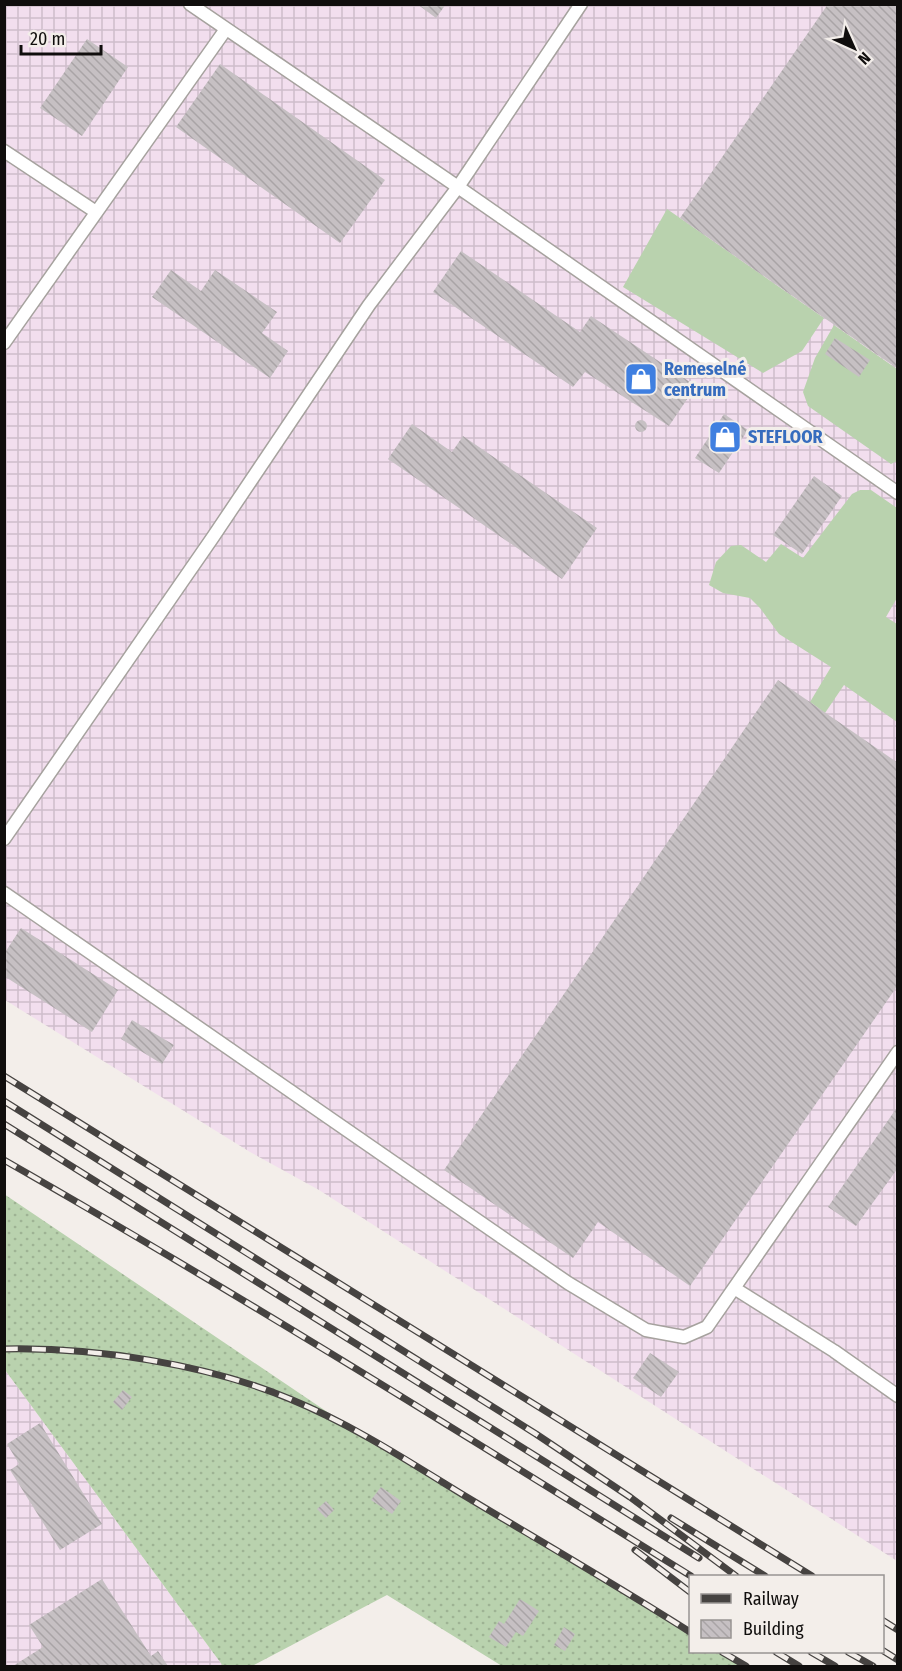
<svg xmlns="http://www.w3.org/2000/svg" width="902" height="1671" font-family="'Fira Sans Condensed',sans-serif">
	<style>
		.industrial { fill: url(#industrial-grid) }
		.grass { fill: #b9d2ae }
		.garden { fill: url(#garden-dots) }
		.building { fill: url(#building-back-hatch) }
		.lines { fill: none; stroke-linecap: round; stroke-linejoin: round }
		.lane-casing { stroke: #a6a29e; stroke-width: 15 }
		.lane { stroke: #fff; stroke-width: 12 }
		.rail-casing { stroke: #464341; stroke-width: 7 }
		.rail { stroke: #f3eeea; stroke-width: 4.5; stroke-dasharray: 14; stroke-linecap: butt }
		.labels { text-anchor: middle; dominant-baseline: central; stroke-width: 6; stroke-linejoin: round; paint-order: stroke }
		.shop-label { font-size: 18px; font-weight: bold; fill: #366cbe; stroke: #f3eeea; text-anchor: start }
	</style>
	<defs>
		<pattern id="industrial-grid" width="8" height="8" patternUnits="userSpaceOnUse" patternTransform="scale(1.5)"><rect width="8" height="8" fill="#f2deee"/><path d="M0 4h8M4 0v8" fill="none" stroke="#cebdcb"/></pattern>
		<pattern id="garden-dots" width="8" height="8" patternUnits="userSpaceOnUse" patternTransform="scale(1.5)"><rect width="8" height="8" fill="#b9d2ae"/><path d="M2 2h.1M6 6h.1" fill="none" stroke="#9eb394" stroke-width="1.8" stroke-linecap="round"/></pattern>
		<pattern id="building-back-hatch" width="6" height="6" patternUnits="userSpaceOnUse" patternTransform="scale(1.5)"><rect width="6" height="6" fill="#c6c0c3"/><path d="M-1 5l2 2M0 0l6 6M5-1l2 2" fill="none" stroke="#a9a4a6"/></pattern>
	</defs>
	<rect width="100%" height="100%" fill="#f3eeea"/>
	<path class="industrial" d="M4,5H897V1561L319,1190L250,1152L5,1000Z
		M5,1370L223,1666H5Z"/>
	<path class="grass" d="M667,209L824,318L802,351L763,373L623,287Z
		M834,325L897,369V461L891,464L808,406L803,392L815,358Z
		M860,490H871L897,508V598L886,617L897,624V722L844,685L825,713L810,702L831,667L779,634L760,608L750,598L723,593L709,585L716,562L731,546L741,545L766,562L781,544L803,558L852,494Z"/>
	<path class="garden" d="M4,1194L354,1430L568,1558L690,1634V1652H718L742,1666H502L387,1595L252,1666H223L5,1370Z"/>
	<path class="building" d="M417,4H446L436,18Z
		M828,4H898V369L680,218Z
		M87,39L128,67L82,136L40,108Z
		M220,64L385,180L340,243L176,127Z
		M461,251L580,332L591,316L696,386L669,426L585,372L573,387L433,292Z
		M171,270L201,291L215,270L277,312L262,333L288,351L270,378L152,297Z
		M835,338L870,360L859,377L825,354Z
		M724,414L748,430L719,473L695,458Z
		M635 426a6 6 0 1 1 12 0a6 6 0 1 1-12 0Z
		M412,424L452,452L463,436L597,528L562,579L388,459Z
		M814,476L842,496L802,554L773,535Z
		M778,680L898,763V985L690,1286L598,1222L573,1258L444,1170Z
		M21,928L118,990L92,1032L4,976V954Z
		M132,1020L174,1045L162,1064L121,1039Z
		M898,1106V1168L856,1226L828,1207Z
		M650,1353L679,1372L661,1397L633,1378Z
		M123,1390L132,1397L122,1410L113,1402Z
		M40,1423L102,1524L60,1550L10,1470L19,1464L7,1444Z
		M381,1487L401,1501L392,1514L371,1500Z
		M326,1501L334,1510L326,1518L317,1509Z
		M102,1579L151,1656L158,1651L168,1666H13L43,1647L29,1625Z
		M520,1599L539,1611L523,1636L516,1632L506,1647L489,1637L499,1621L504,1624Z
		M564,1627L575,1634L565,1651L554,1645Z"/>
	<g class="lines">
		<g class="lane-casing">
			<path id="lane" d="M190,4L458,187L581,4
				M4,151L96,212
				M4,343L226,29
				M4,839L213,537L369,305L458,187L898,493
				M4,893L568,1283L646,1330L684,1337L707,1327L898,1052
				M734,1288L834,1351L898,1396"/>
		</g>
		<use href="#lane" class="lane"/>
		<g class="rail-casing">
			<path id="rail" d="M4,1076L812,1576
				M4,1101L536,1434L630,1497L736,1576
				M4,1124L699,1558
				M4,1160C237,1293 464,1435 691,1576
				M4,1349C94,1347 207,1364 290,1399C351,1424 408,1461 465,1496C540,1541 616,1585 690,1632
				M671,1518L765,1576
				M635,1550L690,1592
				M882,1620L898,1630
				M882,1650L898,1660
				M722,1652L746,1666
				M776,1652L799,1666
				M811,1652L835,1666
				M848,1652L873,1666"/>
		</g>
		<use href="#rail" class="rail"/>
	</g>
	<defs>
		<g id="shop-square" transform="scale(1.725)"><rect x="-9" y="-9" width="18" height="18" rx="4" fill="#3f7fe0" stroke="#f3eeea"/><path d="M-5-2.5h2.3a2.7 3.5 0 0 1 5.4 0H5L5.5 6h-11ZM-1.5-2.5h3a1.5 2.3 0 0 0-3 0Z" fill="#fff"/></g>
	</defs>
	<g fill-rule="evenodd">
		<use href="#shop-square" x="641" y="379"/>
		<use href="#shop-square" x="725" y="437"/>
	</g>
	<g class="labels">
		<g class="shop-label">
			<text x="664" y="369">Remeselné<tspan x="664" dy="21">centrum</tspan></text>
			<text x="748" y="437">STEFLOOR</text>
		</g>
	</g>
	<rect width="902" height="1671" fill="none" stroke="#100e0d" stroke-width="12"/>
	<rect x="689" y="1575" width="195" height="78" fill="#f3eeea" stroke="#989492" stroke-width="1.5"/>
	<rect x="701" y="1594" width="30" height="9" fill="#464341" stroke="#989492" stroke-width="1.5"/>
	<text x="743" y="1605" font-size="18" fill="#100e0d">Railway</text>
	<rect x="701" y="1620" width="30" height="18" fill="url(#building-back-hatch)" stroke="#989492" stroke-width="1.5"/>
	<text x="743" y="1635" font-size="18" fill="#100e0d">Building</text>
	<g transform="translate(854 48) rotate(135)" stroke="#f3eeea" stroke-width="4.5" paint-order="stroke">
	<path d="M0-4.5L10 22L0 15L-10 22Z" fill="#100e0d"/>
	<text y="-9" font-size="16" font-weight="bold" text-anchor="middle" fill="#100e0d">N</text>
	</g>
	<path d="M21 45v9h80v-9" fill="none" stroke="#100e0d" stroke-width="3"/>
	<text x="30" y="45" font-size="18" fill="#100e0d" stroke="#f3eeea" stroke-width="4.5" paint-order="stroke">20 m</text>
</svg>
